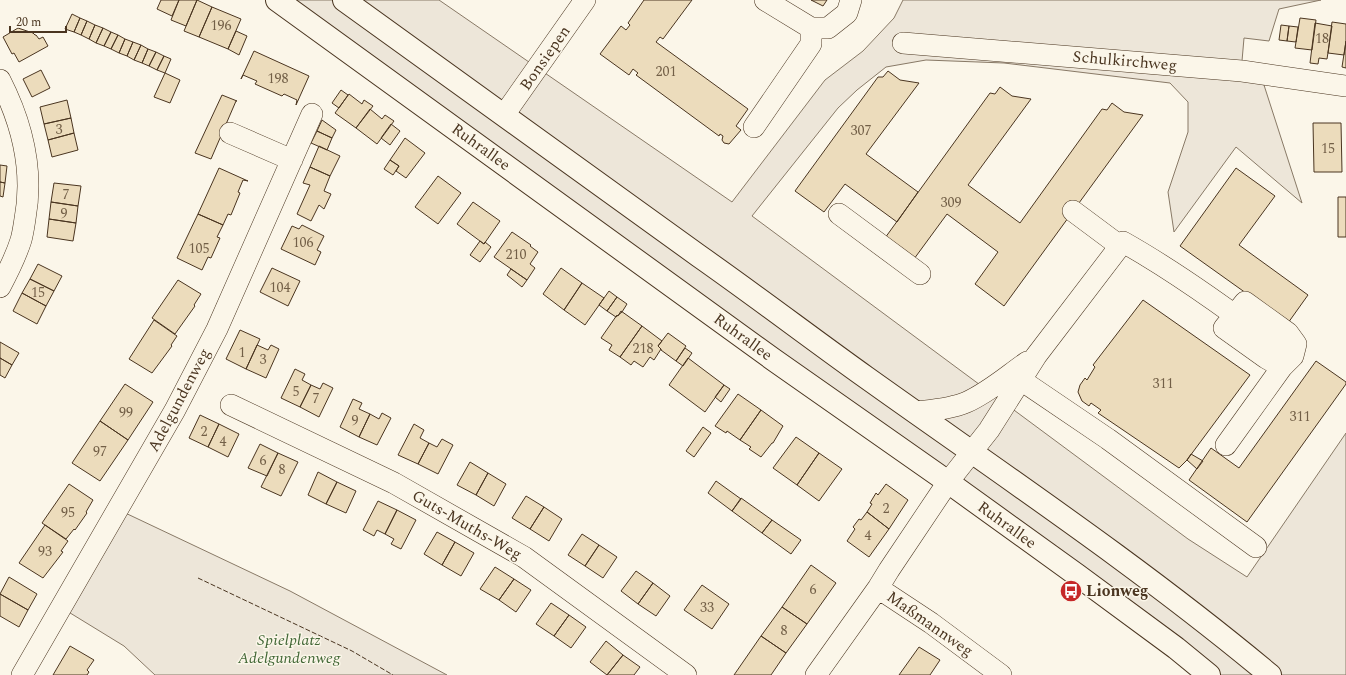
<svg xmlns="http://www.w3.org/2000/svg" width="1346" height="675" font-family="Spectral,serif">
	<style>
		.green { fill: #ede6d9; stroke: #887966 }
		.building { fill: #ecdcbc; stroke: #4a3520 }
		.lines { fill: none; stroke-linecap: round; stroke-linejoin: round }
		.minor-casing { stroke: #4a3520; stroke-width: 22 }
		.major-casing { stroke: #4a3520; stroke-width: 24 }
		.minor { stroke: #fbf6e9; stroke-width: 21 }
		.major { stroke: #fbf6e9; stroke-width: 22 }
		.fence { stroke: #4a3520; stroke-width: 1; stroke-dasharray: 5 2; stroke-linecap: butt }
		.labels { text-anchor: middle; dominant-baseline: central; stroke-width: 3; stroke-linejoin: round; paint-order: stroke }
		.number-label { font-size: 14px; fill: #725f47 }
		.street-label { font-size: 16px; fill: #4a3520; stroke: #fbf6e9 }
		.poi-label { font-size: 16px; font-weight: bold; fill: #4a3520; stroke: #fbf6e9; text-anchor: start }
		.park-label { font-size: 16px; font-style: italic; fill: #436837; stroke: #fbf6e9 }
	</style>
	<rect width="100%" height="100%" fill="#fbf6e9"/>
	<path class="green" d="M279,0H439L732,202L825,80L863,51L894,18L903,0H1321L1279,9L1269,41L1244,38L1242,61L1263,82L1302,203L1236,147L1174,232L1168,192L1188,132V102L1170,83L1004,63L926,60L886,67L857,90L838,108L752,216L1188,539L1247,577L1346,433V675H1211Z
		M119,510L290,591L447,675H155L124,646L62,608Z"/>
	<path class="building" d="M161,0H179L172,16L157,9Z
		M179,0H197L186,26L171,20Z
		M197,0L212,7L199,37L184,31Z
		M644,0H692L663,39L660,37L656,42L748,109L736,126L741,130L729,144L724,143L722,140L723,136L720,134L719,136L636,75L638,73L633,69L629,75L600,54L621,26L626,30L630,25L628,23Z
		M811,0H827L823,6Z
		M212,7L241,19L228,49L199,37Z
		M72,14L80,18L74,32L65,29Z
		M80,18L87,21L81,35L74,32Z
		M1300,18L1316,20L1312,50L1295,48Z
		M87,21L95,25L89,39L81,35Z
		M1332,22L1346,24V41L1344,55L1328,53Z
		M1315,23L1332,26L1327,59L1319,58L1318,64L1310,63Z
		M95,25L103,28L96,43L89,39Z
		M1281,25L1289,26L1287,41L1279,40Z
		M1289,26L1298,27L1296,42L1287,41Z
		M18,28L33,33L35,35H36L39,39L43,37L48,46L19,62L14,53L12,54L3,37Z
		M103,28L111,32L104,46L96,43Z
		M236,31L247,36L239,55L228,49Z
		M111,32L118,35L111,49L104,46Z
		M118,35L125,39L119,53L111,49Z
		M125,39L133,42L127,56L119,53Z
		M1346,41V68L1342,67Z
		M133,42L141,45L134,60L127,56Z
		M141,45L148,49L142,63L134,60Z
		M148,49L156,52L149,66L142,63Z
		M254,51L309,76L296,105L297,100L284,94L282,96L255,84L257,81L243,75L241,79Z
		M156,52L164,56L157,70L149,66Z
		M164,56L171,59L165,73L157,70Z
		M41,70L50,88L32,97L23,79Z
		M888,71L900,80L919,83L866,154L918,192L897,222L845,184L824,212L795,191L878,77H883Z
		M165,73L180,80L170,103L154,97Z
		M1000,87L1012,96L1031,99L968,185L1020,223L1102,109L1107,110L1112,103L1124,112L1143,115L1004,306L975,284L998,252L947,214L914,259L885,238L990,93L995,94Z
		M341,90L348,95L339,108L332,103Z
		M349,94L362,104L364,100L373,106L356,128L335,113Z
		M222,95L237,101H236L211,159L195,153Z
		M67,100L71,118L44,124L40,107Z
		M370,109L382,119L385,115L394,121L377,144L356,128Z
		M71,118L74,133L48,140L44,124Z
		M322,120L336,130L332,138L317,131Z
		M1313,123H1341L1342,172H1314Z
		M391,124L400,131L390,145L381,138Z
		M317,131L332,138L327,150L311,143Z
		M74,133L78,150L52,157L48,140Z
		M405,138L425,153L406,178L396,171L399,166L390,160Z
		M319,146L340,156L330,176L310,167Z
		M390,160L399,166L393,175L384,169Z
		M0,165L7,166L5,183L0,182Z
		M310,167L330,176L324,191L331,194L324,209L319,205L311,221L297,214L310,185L303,183Z
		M219,168L248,181L243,180L238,192L240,193L231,215L228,214L223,225L198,214Z
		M1236,168L1275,196L1239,245L1308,295L1288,323L1180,246Z
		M438,176L461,193L438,224L415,207Z
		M0,182L5,183L3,197L0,196Z
		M54,183L81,186L78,206L51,202Z
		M1338,197H1346V237H1338Z
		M51,202L78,206L76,223L49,219Z
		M473,202L500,221L484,244L457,224Z
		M198,214L223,225L217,237L220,238L211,258L208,257L202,270L177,258Z
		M49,219L76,223L73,241L47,237Z
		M302,225L324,236L317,250L321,252L315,265L281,249L292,226L299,229Z
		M512,232L531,245L530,246L538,252L530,264L535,268L527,280L494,257Z
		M480,241L484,244L485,242L491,247L480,262L470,255Z
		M38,264L62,276L54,291L30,279Z
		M272,268L300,281L288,306L260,292Z
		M561,268L582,283L564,310L543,294Z
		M511,269L527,280L522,287L507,275Z
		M30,279L54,291L46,306L22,293Z
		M178,280L201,294L194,305L195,306L175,334L152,318Z
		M582,283L604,298L585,325L564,310Z
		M609,291L617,297L607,311L599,305Z
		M22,293L46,306L37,324L13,311Z
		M617,297L627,304L622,312L616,317L607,311Z
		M1143,300L1250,375L1187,460L1179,468L1098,413L1101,410L1091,403L1089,406L1082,401L1078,392L1080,385L1085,378L1087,380L1095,367L1093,365Z
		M621,311L642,326L620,357L609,350L612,345L601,338L617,315L618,316Z
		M154,320L177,336L171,345L172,346L152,373L129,359Z
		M642,326L662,341L658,346L661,349L654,360L650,357L643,367L634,361L631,365L620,357Z
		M240,330L260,339L246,369L226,359Z
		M668,333L686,346L676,361L661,350V349L658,346Z
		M0,342L19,353L12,365L0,358Z
		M257,345L268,350L271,345L279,349L266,378L246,369Z
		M685,348L692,353L683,366L676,361Z
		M0,358L12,365L5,378L0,375Z
		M688,358L724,385L705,412L669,385Z
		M1316,361L1346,382V384L1247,522L1189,480L1211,448L1239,468Z
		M295,369L305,374L302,380L311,385L300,407L281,398Z
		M323,383L333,388L319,417L300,407L311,385L320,389Z
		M125,384L153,402L128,440L100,421Z
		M724,385L730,389L721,402L715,397Z
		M738,394L761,410L740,440L727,431L726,433L715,426Z
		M353,399L362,403L359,409L370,414L359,437L340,427Z
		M761,410L783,426L773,443H772L761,457L749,449L751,447L740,440Z
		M382,413L391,418L377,445L359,437L370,414L379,419Z
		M200,415L219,424L208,447L189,438Z
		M100,421L128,440L100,481L72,463Z
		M219,424L239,434L228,457L208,447Z
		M414,424L424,430L420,438L429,443L418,464L398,455Z
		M703,427L711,433L694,457L686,451Z
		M796,437L819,453L797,485L773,468Z
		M442,439L453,445L438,474L418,464L429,443L437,447Z
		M260,444L278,453L267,476L248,468Z
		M278,453L298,462L281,496L261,487Z
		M819,453L842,469L819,501L797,485Z
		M1191,454L1203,461L1197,469L1187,460Z
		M470,462L488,473L476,495L457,485Z
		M318,472L337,482L326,504L308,495Z
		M488,473L506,484L494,506L476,495Z
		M716,481L741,499L732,511L708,493Z
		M337,482L356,491L346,513L326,504Z
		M69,484L93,500L86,512L87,513L75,530L74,529L66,539L42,523Z
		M886,484L908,500L889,529L867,512L872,504L870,503L876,493L878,495Z
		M526,496L544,507L530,529L512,518Z
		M741,498L772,520L762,533L732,511Z
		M378,501L397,510L385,534L377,530L374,536L363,530Z
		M544,507L562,519L549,541L530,529Z
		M397,510L416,520L401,549L391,544L394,539L385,534Z
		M867,512L889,529L869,557L847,541L855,529L853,527L859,519L861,520Z
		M772,520L801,540L791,554L762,533Z
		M45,525L68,541L61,551L63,552L43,578L19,563Z
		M437,532L455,542L442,565L424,554Z
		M582,534L599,545L585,566L568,555Z
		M455,542L474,553L461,576L442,565Z
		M599,545L617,557L603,578L585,566Z
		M811,565L836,583L807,624L782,607Z
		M495,567L514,579L499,600L480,589Z
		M636,571L653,583L638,604L621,591Z
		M9,577L37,594L28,610L0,594Z
		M514,579L531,590L516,612L499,600Z
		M653,583L670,596L656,616L638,604Z
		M702,585L729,604L712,629L684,610Z
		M0,594L28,610L19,627L0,616Z
		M551,603L569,615L554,636L536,624Z
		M782,607L807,624L786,653L761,636Z
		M569,615L586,627L571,648L554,636Z
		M761,636L786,653L771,675H734Z
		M606,641L623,655L607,675L590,662Z
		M70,646L94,660L87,670L89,672L87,675H53Z
		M919,647L940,660L930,675H899Z
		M623,655L640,667L634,675H607Z"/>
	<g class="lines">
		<g class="minor-casing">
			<path id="minor" d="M765,0L811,28H828L847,13L851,0
				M903,43L1242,71L1346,86
				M0,80C22,123 34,170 25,219C24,225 23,233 21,240C16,256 8,272 0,287
				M504,115L585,0
				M754,127L811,44V28
				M230,133L292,160
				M1073,211L1120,246
				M839,214L920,274
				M1245,302L1288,333L1296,344L1293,356L1282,367L1266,358L1224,328Z
				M1021,380L1108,439L1256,547
				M231,405L394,483L524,557L686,675
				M915,412C932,410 951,409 967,402C989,392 1007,376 1027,362
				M1226,445L1282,367
				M878,588L931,623L1001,675
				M22,675L175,410L217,329L312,114
				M816,675L878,588L889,570L948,482L989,430L1036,356L1123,242C1178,273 1229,310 1279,348"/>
		</g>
		<g class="major-casing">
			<path id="major" d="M277,0L774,360L948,482L1077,575L1176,648L1209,675
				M344,0C463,85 581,171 699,256C756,296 811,338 867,378C1003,475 1142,568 1270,675"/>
		</g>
		<use href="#minor" class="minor"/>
		<use href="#major" class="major"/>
		<path class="fence" d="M198,578L352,651L393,675"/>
	</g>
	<defs>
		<g id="bus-disc" transform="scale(1.15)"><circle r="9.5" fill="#c62828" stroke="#fbf6e9"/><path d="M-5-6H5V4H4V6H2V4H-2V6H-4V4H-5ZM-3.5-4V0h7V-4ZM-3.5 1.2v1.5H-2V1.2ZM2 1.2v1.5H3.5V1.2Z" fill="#fff"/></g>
	</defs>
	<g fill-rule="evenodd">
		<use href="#bus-disc" x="1071" y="591"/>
	</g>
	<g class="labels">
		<g class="number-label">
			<text x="221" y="25">196</text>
			<text x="1322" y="38">18</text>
			<text x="666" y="71">201</text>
			<text x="278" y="78">198</text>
			<text x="59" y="129">3</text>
			<text x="861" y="130">307</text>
			<text x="1328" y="148">15</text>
			<text x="66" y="194">7</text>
			<text x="951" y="202">309</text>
			<text x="64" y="213">9</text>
			<text x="303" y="242">106</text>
			<text x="199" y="248">105</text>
			<text x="516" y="254">210</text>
			<text x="280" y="287">104</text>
			<text x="38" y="292">15</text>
			<text x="643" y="348">218</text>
			<text x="242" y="352">1</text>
			<text x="263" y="359">3</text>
			<text x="1163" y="383">311</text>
			<text x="296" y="391">5</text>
			<text x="316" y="398">7</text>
			<text x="126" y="412">99</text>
			<text x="1300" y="416">311</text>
			<text x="355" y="420">9</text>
			<text x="204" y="431">2</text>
			<text x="223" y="441">4</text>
			<text x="100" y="451">97</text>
			<text x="263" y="460">6</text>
			<text x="282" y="469">8</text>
			<text x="886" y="508">2</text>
			<text x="68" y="512">95</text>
			<text x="868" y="535">4</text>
			<text x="45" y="551">93</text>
			<text x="813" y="589">6</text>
			<text x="707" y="607">33</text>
			<text x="784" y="630">8</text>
		</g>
		<g class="street-label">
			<text transform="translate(545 58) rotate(-55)">Bonsiepen</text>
			<text transform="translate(1125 61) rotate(5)">Schulkirchweg</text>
			<text transform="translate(481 147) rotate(36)">Ruhrallee</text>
			<text transform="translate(743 337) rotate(36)">Ruhrallee</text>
			<text transform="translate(179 400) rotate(-62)">Adelgundenweg</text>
			<text transform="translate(467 525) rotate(30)">Guts-Muths-Weg</text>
			<text transform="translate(1007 525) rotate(36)">Ruhrallee</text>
			<text transform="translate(930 624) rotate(35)">Maßmannweg</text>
		</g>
		<g class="poi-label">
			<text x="1086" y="591">Lionweg</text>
		</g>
		<g class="park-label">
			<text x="289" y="640">Spielplatz<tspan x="289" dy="18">Adelgundenweg</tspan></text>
		</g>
	</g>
	<path d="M10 26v6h56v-6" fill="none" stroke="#4a3520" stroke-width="2"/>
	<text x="16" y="26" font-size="12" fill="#4a3520" stroke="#fbf6e9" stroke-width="3" paint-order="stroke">20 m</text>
</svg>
